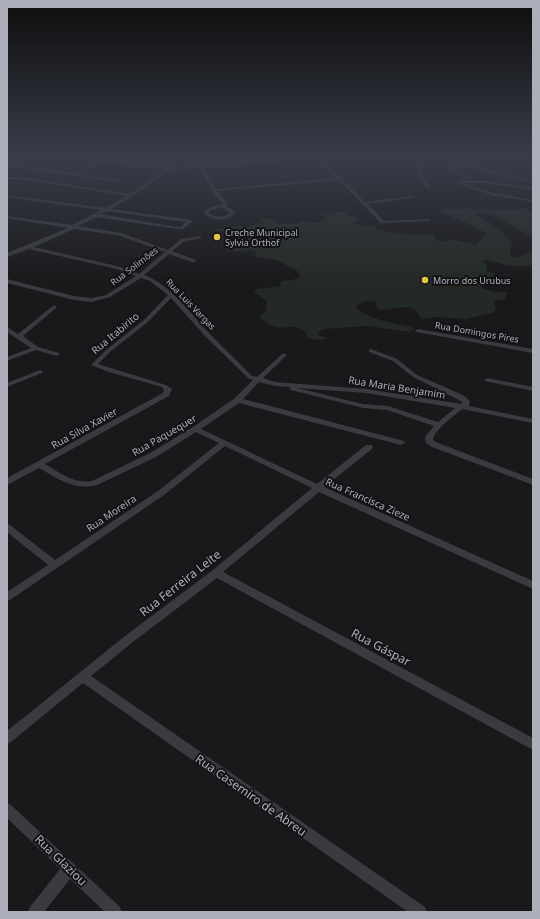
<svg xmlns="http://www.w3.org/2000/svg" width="540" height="919" font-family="'Noto Sans',sans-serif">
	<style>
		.green { fill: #232a25 }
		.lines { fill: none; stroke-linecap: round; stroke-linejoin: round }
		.minor { fill: #3a3a3f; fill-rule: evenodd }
		.poi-dot { fill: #e4c746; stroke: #141315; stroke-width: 1.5 }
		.labels { text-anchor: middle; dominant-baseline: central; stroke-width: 4; stroke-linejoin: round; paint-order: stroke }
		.far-poi-label { font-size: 9px; fill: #acaeb9; stroke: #141315; text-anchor: start }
		.far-street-label { font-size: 9px; fill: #acaeb9; stroke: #141315 }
		.street-label { font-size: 10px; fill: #acaeb9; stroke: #141315 }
		.near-street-label { font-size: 12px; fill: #acaeb9; stroke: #141315 }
	</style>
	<rect width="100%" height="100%" fill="#19181a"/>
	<path class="green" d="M463,207L474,209L519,210V208L533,211V237C514,230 499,212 476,214C489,223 502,230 512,243L510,253L511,256L517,258L527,253H533V264C522,270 498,263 486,260L482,262L487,264L486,267L487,271L495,274L482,285V288L495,292H508L504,300H496L494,303L496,309L493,313L465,319L434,317L421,319C414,299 394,311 378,310L375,301C369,300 360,301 356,307C365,319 399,324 414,328L410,332L367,326L324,329L318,332V335L327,338L320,340L307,338L306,332C291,322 289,330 275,327C269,325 264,320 259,317L266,311L267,301L254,292L257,289L280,286L281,281L291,280L299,278V272L277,260L254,256L258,252L249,249L244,252L225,250C232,243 240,244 248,240V235L240,232L230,233L213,230L236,226L245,227L264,223L259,219L265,218L276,220L274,223L298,224L300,221L318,223L325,219V216L317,214L348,211L350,213L347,214L348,216H355L360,220L352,223L363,226H376L375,227L377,230L403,234L435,235V240L448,241L451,239L476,245L486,234L478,228L441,212L439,209H465Z"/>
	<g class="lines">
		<path class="minor" d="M78,157L102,158L166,167L175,157H179L170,167L173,168L302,157H320L365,202L413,196V198H411L368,204L384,221L428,219L430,220V221L381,223L339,180L217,191L228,204L226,207L232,209L235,213C227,222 213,221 204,214L206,209L223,204L215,195L200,168L168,170L146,187L111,209L192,220V222L183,229H177L97,217L78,226L121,233L168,250L181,239L201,236V238L185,241L172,251L196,260V262H192L169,254L144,275C171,285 189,312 208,332C222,347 238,361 252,376L257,377L282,354H286V356L263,378L275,382L366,389L462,404V402L457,399L413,377L393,361L369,352V350L371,349L397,359L417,375L463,395L470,401L469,406L533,419V423L462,409C454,416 434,430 433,440L438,443L533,479V485L432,447L426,443L425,437L434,426L387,410L363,408L291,390L289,389L291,387L275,386L259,382L243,399L404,441L405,443L401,445L239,403L201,429L317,484L366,445H372L373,447L372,449L324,487L533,581V589L319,492L223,572L533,738V750L217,578L133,642L91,676L425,907L427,912H408L83,683L11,742L7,744V731L125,636L213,570L312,488L225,446L164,495L10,600L7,601V592L48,565L7,532V524L10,525L55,560L158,491L219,443L196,432L156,457L97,485C75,491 58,479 39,468L7,485V478L163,393L164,390L162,387L109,372L91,365L106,350L145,319L168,295L150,281L141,278L110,297L92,302L74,300L7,283V279L74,296L92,298L106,295L136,276L117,269L29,249L7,257V253L68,228L7,218V216L72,225L101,210L7,197V195L105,208L127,196L22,179H7V177H22L130,194L152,179L164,169L101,161L78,174L118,180L119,181L117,182L7,166V164L73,173L97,160ZM317,158L337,178L216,189L204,168ZM221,207L230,213C223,218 216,217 209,214L210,211ZM107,211L186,222L180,227H177L101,214ZM74,229L118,235L165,252L139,274L121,267L34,247ZM171,298L205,336L248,378L253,380L235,398L193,427L150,453L92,481C74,484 60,473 45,464L169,396L172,389L166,385L98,364L110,352L149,321ZM297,388L366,393L455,408L438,422L388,406L363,404Z
			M417,157H421C419,170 422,177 430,186V187H426C418,177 415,170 417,157Z
			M431,157H438L458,162L460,161L459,157H463L464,162L463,163L533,181V183L459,165L455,167L454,169L459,173L473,178C466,180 456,175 451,170L452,165L455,164Z
			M517,157H528L499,162L497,161Z
			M462,180L488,181L533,188V190L483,183H462L494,193L533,200V202L491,195L456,183Z
			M54,305L56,306V308L23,336L38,347L59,353V355L57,356L36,350L7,361V357L31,348L7,332V327L18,334Z
			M418,329L533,349V353L416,332L415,331Z
			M40,370L43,372L42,373L7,387V383Z
			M487,378L533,387V391L485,381L484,380Z
			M7,803L11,805L120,907L122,912H105L70,879L44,912H28L30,907L60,869L7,818Z"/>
	</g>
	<linearGradient id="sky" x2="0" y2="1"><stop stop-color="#0e0d0e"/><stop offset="0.55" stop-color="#383d49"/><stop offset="1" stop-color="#383d49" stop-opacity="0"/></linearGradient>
	<rect width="540" height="286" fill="url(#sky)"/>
	<g class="poi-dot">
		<circle cx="217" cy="237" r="4"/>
		<circle cx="425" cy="280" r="4"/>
	</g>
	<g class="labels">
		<g class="far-poi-label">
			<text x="225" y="232">Creche Municipal<tspan x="225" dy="10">Sylvia Orthof</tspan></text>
			<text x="433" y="280">Morro dos Urubus</text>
		</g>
		<g class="far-street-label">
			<text transform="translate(134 266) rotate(-37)">Rua Solimões</text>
			<text transform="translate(191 304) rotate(46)">Rua Luis Vargas</text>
			<text transform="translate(477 332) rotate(10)">Rua Domingos Pires</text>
		</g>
		<g class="street-label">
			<text transform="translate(115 333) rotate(-40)">Rua Itabirito</text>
			<text transform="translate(397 387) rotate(9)">Rua Maria Benjamim</text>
			<text transform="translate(84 428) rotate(-29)">Rua Silva Xavier</text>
			<text transform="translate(164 435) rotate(-30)">Rua Paquequer</text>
			<text transform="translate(368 499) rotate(24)">Rua Francisca Zieze</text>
			<text transform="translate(111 513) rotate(-34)">Rua Moreira</text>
		</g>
		<g class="near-street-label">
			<text transform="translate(180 583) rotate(-38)">Rua Ferreira Leite</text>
			<text transform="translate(381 647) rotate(28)">Rua Gáspar</text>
			<text transform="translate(251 795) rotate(35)">Rua Casemiro de Abreu</text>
			<text transform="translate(61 860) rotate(44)">Rua Glaziou</text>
		</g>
	</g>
	<rect width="540" height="919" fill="none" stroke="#acaeb9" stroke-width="16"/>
</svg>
